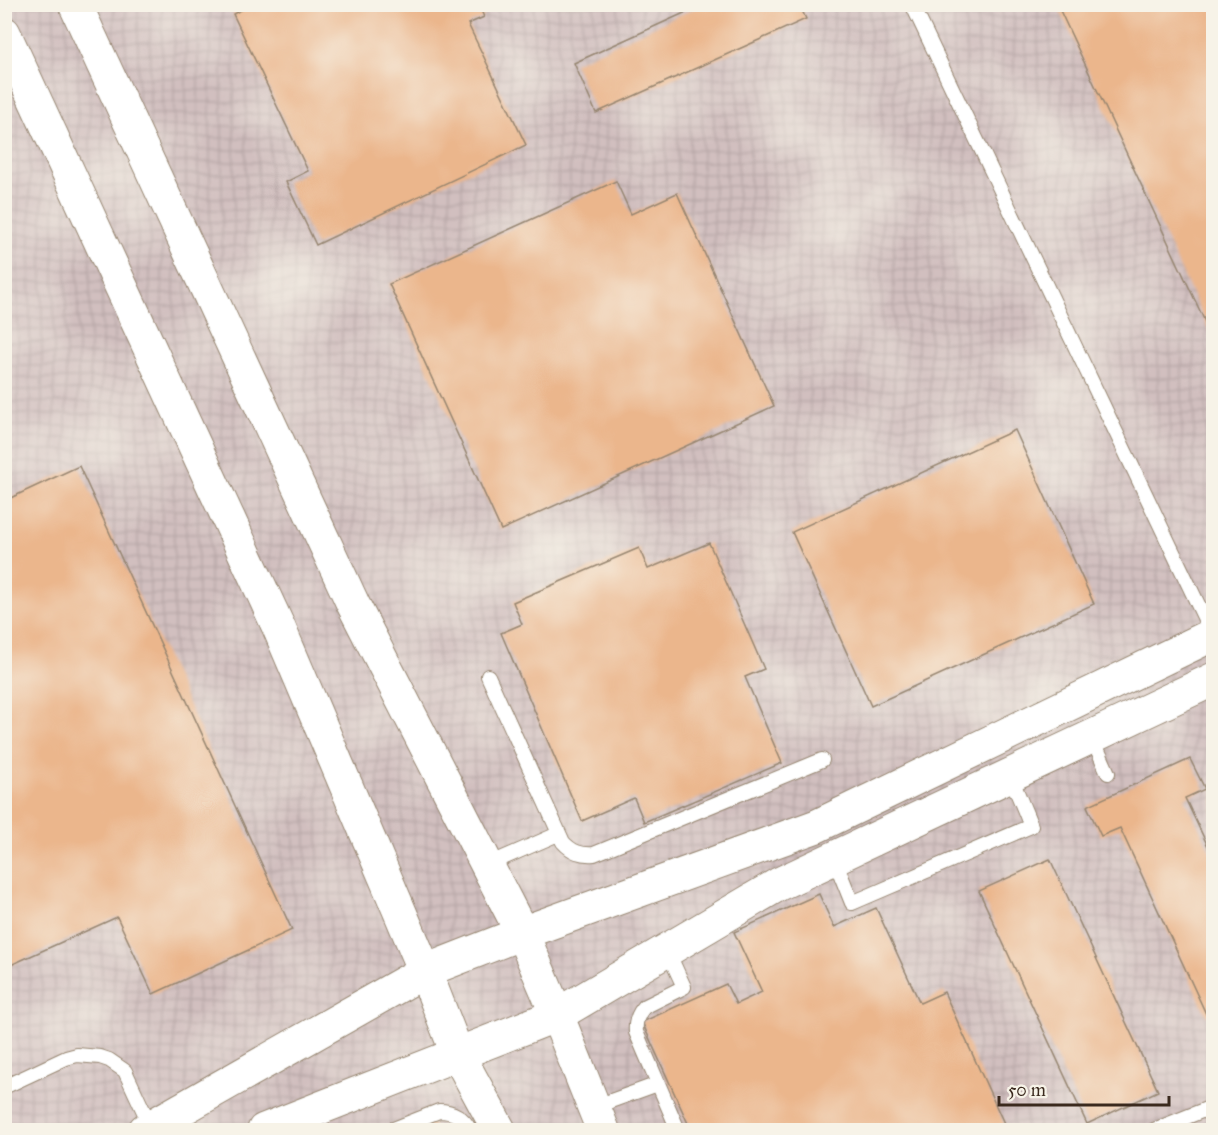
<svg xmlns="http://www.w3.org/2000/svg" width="1218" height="1135" font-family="'IM FELL Great Primer',serif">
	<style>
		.industrial { fill: url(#industrial-grid) }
		.building { fill: #ebb68c }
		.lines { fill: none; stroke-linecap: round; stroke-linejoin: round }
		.service-casing { stroke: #968570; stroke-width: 16 }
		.tertiary-casing { stroke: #968570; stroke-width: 35 }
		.service { stroke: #fff; stroke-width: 14 }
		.tertiary { stroke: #fff; stroke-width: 33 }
	</style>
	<defs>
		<pattern id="industrial-grid" width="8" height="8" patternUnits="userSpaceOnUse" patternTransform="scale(1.5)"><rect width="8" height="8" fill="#d1bfbf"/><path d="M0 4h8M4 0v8" fill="none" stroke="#b4a4a4"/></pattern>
	</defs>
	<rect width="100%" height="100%" fill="#f7f3e8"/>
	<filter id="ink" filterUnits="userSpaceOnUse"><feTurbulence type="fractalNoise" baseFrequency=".0167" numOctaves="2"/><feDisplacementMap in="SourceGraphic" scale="12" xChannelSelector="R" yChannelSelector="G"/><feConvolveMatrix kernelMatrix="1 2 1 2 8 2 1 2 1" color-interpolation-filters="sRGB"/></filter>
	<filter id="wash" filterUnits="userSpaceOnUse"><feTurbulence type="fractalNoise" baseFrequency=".008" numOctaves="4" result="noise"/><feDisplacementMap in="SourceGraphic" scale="24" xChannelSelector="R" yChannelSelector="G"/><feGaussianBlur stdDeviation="1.35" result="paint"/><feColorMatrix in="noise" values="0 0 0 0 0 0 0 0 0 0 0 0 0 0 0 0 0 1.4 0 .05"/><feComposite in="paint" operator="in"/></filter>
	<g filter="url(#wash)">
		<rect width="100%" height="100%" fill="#f1e0c3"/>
		<path class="industrial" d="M5,5H1213V1130H5Z"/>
		<g id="blocks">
			<path class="building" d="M253,4H478L484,17L468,24L526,145L316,245L286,182L308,171L233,14Z
				M704,4H799L806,19L596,113L574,63Z
				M1057,4H1214V341Z
				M616,181L631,214L677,193L774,406L501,530L389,284Z
				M1015,430L1094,604L871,706L792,532Z
				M79,466L292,930L153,994L117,917L4,968V501Z
				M709,543L764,669L745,677L782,763L644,822L634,798L582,821L501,633L522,624L513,602L639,548L648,569Z
				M1190,759L1205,789L1185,798L1214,859V1013L1207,1016L1120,828L1101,836L1087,806Z
				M1050,859L1158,1091L1087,1124L979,891Z
				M819,894L834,927L876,908L920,1003L944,992L1007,1130H691L642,1022L726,984L736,1004L762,992L734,932Z
				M432,1123L436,1130H416Z"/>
		</g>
	</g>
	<g filter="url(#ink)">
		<use href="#blocks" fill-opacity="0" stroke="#968570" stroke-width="1.5"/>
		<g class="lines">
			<g class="service-casing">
				<path id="service" d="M912,4L1213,636
					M488,676L563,842C572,852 581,855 594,854L822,760
					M1092,737L1108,773
					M834,858L852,903L1031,826L1010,775
					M487,865L558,834
					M667,950L684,987L644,1007C637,1015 635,1022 636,1032L678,1130
					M4,1087L66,1058L77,1055L100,1057L109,1060L125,1071L151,1127
					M594,1107L658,1084
					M391,1130L439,1111C454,1111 463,1117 470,1130
					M1154,1130L1214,1106"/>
			</g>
			<g class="tertiary-casing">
				<path id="tertiary" d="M75,4L353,604L522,933L557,1015L603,1130
					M4,33L279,628L425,971L457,1053L499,1130
					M145,1130L425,971L522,933L817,826L1212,635
					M264,1130L557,1015L779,884L1214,679"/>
			</g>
			<use href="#service" class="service"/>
			<use href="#tertiary" class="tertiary"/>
		</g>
	</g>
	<rect width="1218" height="1135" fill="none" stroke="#f7f3e8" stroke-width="24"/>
	<path d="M999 1096v9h170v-9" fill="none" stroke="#3b2a1e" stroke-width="3"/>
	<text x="1008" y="1096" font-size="18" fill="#3b2a1e" stroke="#f7f3e8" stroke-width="4.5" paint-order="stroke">50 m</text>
</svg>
